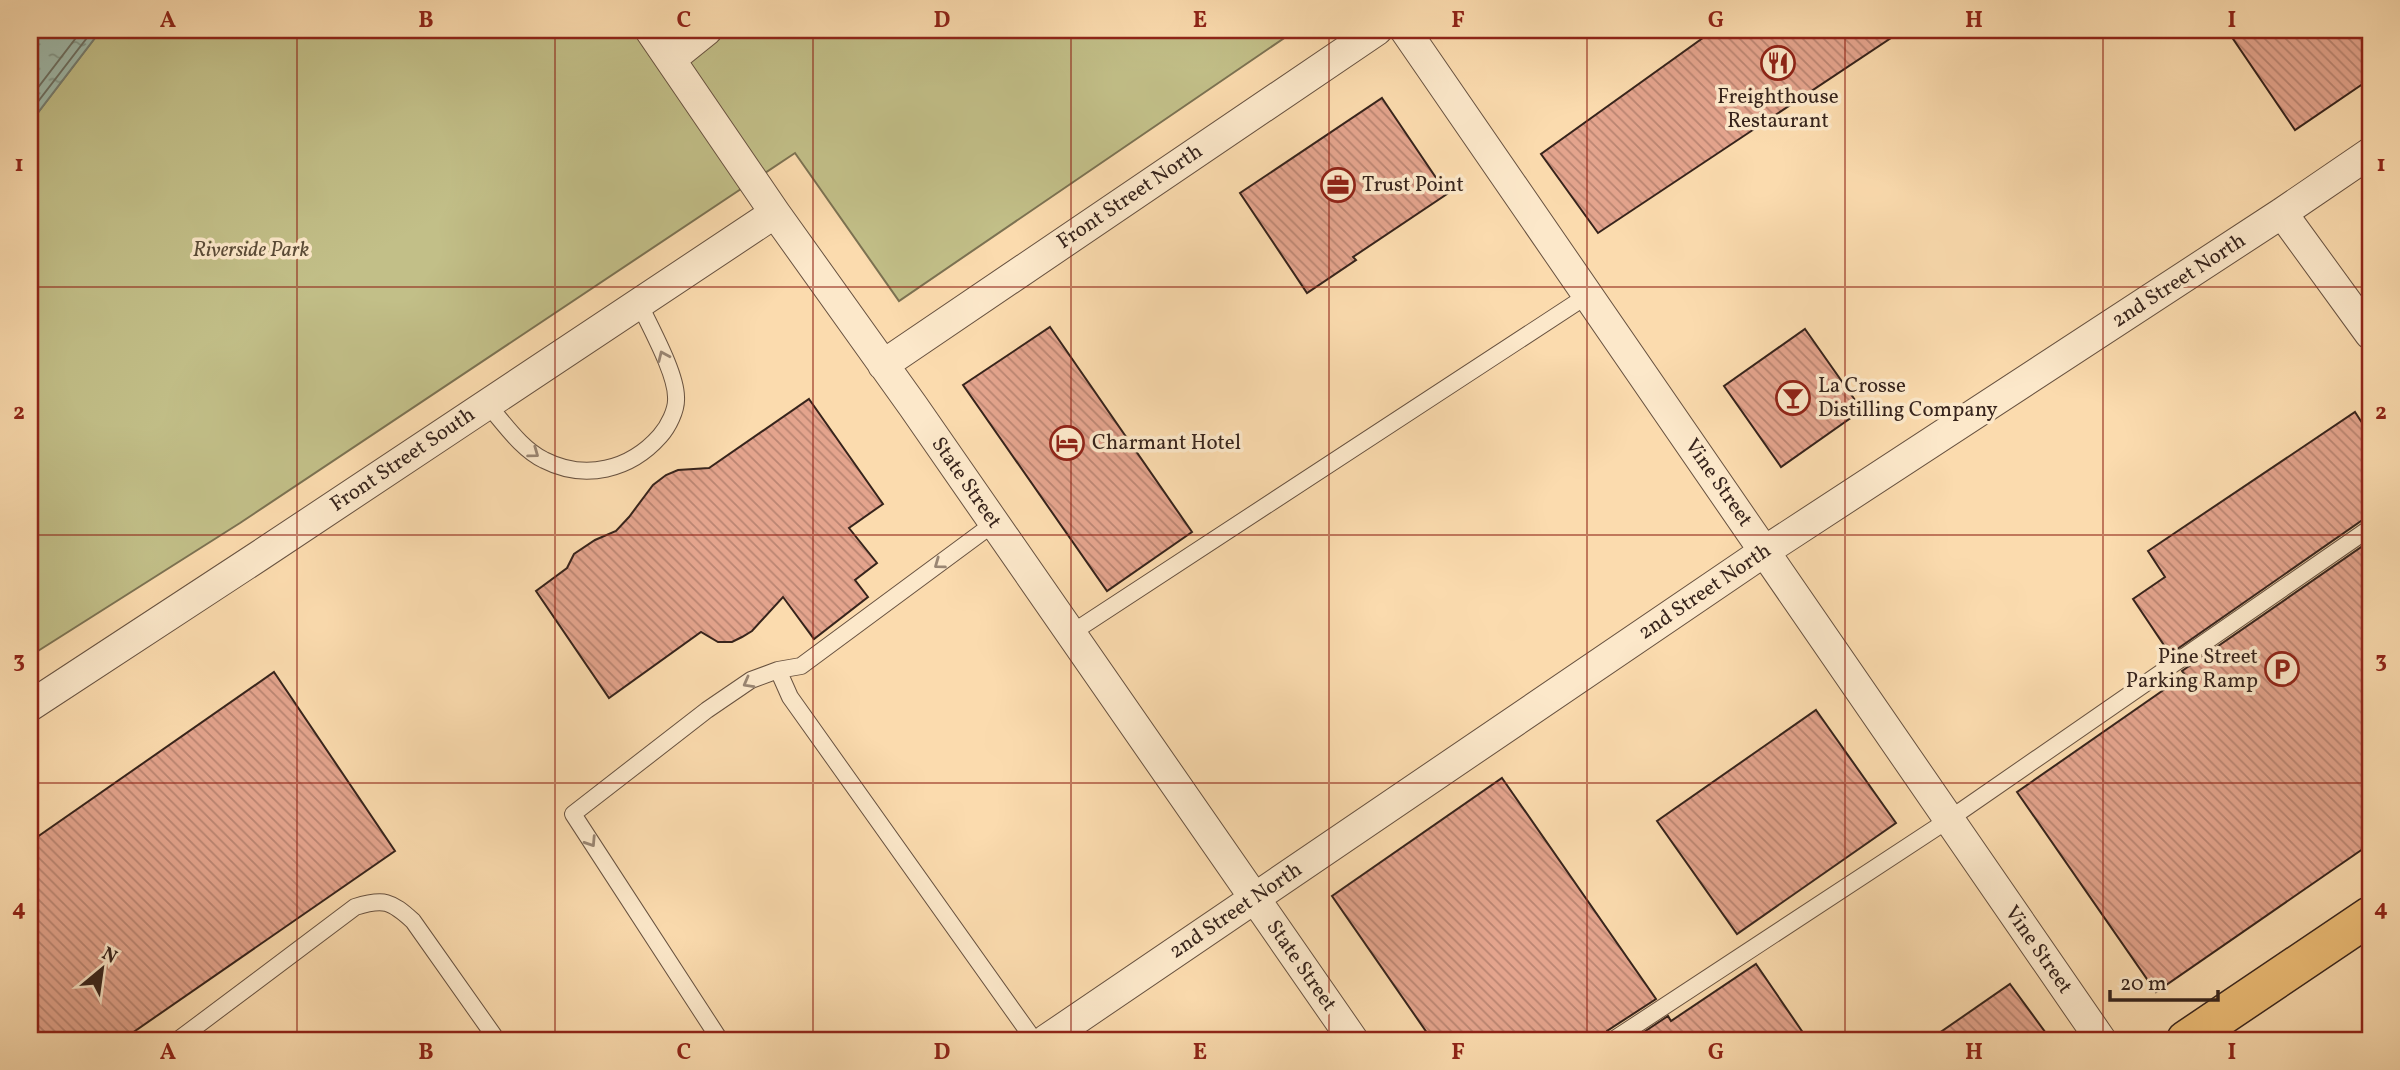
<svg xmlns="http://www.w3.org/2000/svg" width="2400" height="1070" font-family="Vollkorn,serif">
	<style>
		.green { fill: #c2bf88; stroke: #7c7252; stroke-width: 2 }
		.water { fill: url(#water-ripples); stroke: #757f73; stroke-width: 2 }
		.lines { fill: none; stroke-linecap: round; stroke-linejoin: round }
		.shore { stroke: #6b7064; stroke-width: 2 }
		.building { fill: url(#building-back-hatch); stroke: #37241c; stroke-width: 2 }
		.lane-casing { stroke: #685240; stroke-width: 18 }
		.street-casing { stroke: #685240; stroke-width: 32 }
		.highway-casing { stroke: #37241c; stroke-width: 41 }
		.lane { stroke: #fce8ca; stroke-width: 16 }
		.street { stroke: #fce8ca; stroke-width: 30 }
		.highway { stroke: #eebe77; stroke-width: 38 }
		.oneway { stroke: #9a8673 }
		.grid { fill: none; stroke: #8f2418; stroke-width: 2; stroke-opacity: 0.55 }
		.labels { text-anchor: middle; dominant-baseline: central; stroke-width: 7; stroke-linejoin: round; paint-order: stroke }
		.poi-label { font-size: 21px; fill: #37241c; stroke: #fce8ca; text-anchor: start }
		.street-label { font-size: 21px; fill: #37241c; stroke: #fce8ca }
		.park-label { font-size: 21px; font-style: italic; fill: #5a4b37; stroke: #fce8ca }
		.neatline { fill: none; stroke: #8f2418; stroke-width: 2.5 }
		.grid-label { font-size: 23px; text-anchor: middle; font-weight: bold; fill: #8f2418 }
	</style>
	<defs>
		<pattern id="water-ripples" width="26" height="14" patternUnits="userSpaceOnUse" patternTransform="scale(1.75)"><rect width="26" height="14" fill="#9fbbad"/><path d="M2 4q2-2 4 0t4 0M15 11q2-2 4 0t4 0" fill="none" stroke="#82988c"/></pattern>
		<pattern id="building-back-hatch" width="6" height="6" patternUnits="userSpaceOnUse" patternTransform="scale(1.75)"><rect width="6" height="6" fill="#e4a48d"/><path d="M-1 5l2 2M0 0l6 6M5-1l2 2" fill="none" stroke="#ba8572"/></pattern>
	</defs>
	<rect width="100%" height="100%" fill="#fbdbae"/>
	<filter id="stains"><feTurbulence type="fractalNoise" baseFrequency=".00286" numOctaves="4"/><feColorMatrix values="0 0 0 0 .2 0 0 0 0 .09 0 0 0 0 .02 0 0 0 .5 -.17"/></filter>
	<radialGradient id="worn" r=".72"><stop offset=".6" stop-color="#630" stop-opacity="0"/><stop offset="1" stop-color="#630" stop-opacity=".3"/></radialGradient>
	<path class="green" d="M101,30H1296L899,301L795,153L240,523L30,656V123Z"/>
	<path class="water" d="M30,30H101L30,123Z"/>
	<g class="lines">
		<path class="shore" d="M30,98L82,30
			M30,112L93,30"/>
	</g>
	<path class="building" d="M1714,30H1903L1598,233L1541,154Z
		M2227,30H2370V79L2295,130Z
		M1382,98L1447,194L1353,257L1356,260L1307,293L1240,193Z
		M1050,327L1192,532L1107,591L963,385Z
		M1805,329L1862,410L1781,467L1724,386Z
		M809,399L883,504L849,528L877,563L855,580L868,597L814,639L783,597L752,631L742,637L732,642H718L701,632L609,698L536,591L567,568L574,554L595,540L616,531L629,517L653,485L666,475L678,470L709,468Z
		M2355,412L2370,435V518L2364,519L2170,654L2133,599L2165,577L2148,551Z
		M2370,541V844L2156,992L2017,792L2185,675L2182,671Z
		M274,672L395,851L122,1040H30V842Z
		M1816,710L1896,823L1737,934L1657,821Z
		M1502,778L1656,999L1607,1031L1603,1040H1432L1332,896Z
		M1756,964L1808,1040H1632L1668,1016L1671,1021Z
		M2010,984L2051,1040H1929Z"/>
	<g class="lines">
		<g class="lane-casing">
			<path id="lane" d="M487,404C504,423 521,449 544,460C585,481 630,470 660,436C668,427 677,410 676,397C676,373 650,327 639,303
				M1070,634L1588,295
				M778,670L790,697L1034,1040
				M178,1040L355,907C384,898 391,901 413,921L497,1040
				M720,1040L573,814L707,710L751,680L778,670L801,666L993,524
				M1613,1040L1948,820L2370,528"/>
		</g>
		<g class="street-casing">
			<path id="street" d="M650,30L775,213L913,406L1353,1040
				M1405,30L2101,1040
				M671,59L707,30
				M2282,213L2370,334
				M883,365L1377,30
				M30,706L259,556L775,213
				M1046,1040L1765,551L2282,213L2370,153"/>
		</g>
		<g class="highway-casing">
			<path id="highway" d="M2186,1040L2370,916"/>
		</g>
		<use href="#lane" class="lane"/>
		<use href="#street" class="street"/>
		<use href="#highway" class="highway"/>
	</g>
	<defs><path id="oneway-chevron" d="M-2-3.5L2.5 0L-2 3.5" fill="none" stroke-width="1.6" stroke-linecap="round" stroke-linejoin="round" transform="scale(1.75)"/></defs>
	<g class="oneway">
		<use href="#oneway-chevron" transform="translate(663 356) rotate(-114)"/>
		<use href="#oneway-chevron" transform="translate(534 453) rotate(36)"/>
		<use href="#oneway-chevron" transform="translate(939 564) rotate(144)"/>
		<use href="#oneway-chevron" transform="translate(748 683) rotate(151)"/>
		<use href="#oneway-chevron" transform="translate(591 842) rotate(57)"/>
	</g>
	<path class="grid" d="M297,30V1040M555,30V1040M813,30V1040M1071,30V1040M1329,30V1040M1587,30V1040M1845,30V1040M2103,30V1040M30,287H2370M30,535H2370M30,783H2370"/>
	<defs>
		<g id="restaurant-ring" transform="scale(1.75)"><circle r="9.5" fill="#fce8ca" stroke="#8f2418" stroke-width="1.5"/><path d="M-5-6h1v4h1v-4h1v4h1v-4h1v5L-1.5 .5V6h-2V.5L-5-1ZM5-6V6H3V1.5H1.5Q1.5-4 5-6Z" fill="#8f2418"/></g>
		<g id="office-ring" transform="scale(1.75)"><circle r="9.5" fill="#fce8ca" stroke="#8f2418" stroke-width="1.5"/><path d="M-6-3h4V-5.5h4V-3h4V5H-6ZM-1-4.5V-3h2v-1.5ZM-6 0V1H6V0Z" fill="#8f2418"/></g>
		<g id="bar-ring" transform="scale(1.75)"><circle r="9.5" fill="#fce8ca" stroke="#8f2418" stroke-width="1.5"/><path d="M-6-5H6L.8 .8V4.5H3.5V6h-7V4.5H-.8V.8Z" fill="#8f2418"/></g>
		<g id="hotel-ring" transform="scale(1.75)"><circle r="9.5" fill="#fce8ca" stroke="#8f2418" stroke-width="1.5"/><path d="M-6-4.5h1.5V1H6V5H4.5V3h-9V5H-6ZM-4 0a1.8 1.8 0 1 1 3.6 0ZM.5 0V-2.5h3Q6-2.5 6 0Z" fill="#8f2418"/></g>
		<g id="parking-ring" transform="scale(1.75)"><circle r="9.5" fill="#fce8ca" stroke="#8f2418" stroke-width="1.5"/><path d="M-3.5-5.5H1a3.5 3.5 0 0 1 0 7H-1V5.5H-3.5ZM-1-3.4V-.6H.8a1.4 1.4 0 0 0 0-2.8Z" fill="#8f2418"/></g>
	</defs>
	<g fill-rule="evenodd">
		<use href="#restaurant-ring" x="1778" y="63"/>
		<use href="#office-ring" x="1338" y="185"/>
		<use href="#bar-ring" x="1793" y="398"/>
		<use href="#hotel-ring" x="1067" y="443"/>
		<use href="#parking-ring" x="2282" y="669"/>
	</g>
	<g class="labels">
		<g class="poi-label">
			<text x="1778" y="97" text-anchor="middle">Freighthouse<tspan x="1778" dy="24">Restaurant</tspan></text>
			<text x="1362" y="185">Trust Point</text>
			<text x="1818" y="386">La Crosse<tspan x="1818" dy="24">Distilling Company</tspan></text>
			<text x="1092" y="443">Charmant Hotel</text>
			<text x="2258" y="657" text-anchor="end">Pine Street<tspan x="2258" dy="24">Parking Ramp</tspan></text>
		</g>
		<g class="street-label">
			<text transform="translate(1130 197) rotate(-34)">Front Street North</text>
			<text transform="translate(2179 281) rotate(-33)">2nd Street North</text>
			<text transform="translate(403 460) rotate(-34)">Front Street South</text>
			<text transform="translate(966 483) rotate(55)">State Street</text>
			<text transform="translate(1718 483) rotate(55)">Vine Street</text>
			<text transform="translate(1705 592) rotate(-34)">2nd Street North</text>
			<text transform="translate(1236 911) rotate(-34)">2nd Street North</text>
			<text transform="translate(2038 950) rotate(55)">Vine Street</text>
			<text transform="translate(1301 966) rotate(55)">State Street</text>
		</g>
		<g class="park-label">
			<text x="251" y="250">Riverside Park</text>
		</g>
	</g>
	<rect width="2400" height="1070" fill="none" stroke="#fbdbae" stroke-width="77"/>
	<g transform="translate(102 969) rotate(29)" stroke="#fce8ca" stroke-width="5" paint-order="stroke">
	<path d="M0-5L12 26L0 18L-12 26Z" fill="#37241c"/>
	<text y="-10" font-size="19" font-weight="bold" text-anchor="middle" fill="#37241c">N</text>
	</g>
	<path d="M2110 990v10h108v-10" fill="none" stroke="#37241c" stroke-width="3.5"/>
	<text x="2120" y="990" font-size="21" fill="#37241c" stroke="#fce8ca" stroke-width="5" paint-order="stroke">20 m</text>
	<rect x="38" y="38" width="2324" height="994" class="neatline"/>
	<g class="grid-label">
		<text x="168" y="27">A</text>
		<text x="426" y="27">B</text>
		<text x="684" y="27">C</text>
		<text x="942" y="27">D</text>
		<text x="1200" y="27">E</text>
		<text x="1458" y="27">F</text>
		<text x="1716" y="27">G</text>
		<text x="1974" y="27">H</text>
		<text x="2232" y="27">I</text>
		<text x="19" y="171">1</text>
		<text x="2381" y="171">1</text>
		<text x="19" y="419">2</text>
		<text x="2381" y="419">2</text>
		<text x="19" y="667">3</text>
		<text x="2381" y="667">3</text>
		<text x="19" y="915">4</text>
		<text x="2381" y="915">4</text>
		<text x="168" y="1059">A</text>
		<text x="426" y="1059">B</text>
		<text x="684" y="1059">C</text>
		<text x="942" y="1059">D</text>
		<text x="1200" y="1059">E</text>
		<text x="1458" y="1059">F</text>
		<text x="1716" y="1059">G</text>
		<text x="1974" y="1059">H</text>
		<text x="2232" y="1059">I</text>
	</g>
	<rect width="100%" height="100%" filter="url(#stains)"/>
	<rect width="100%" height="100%" fill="url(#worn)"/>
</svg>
